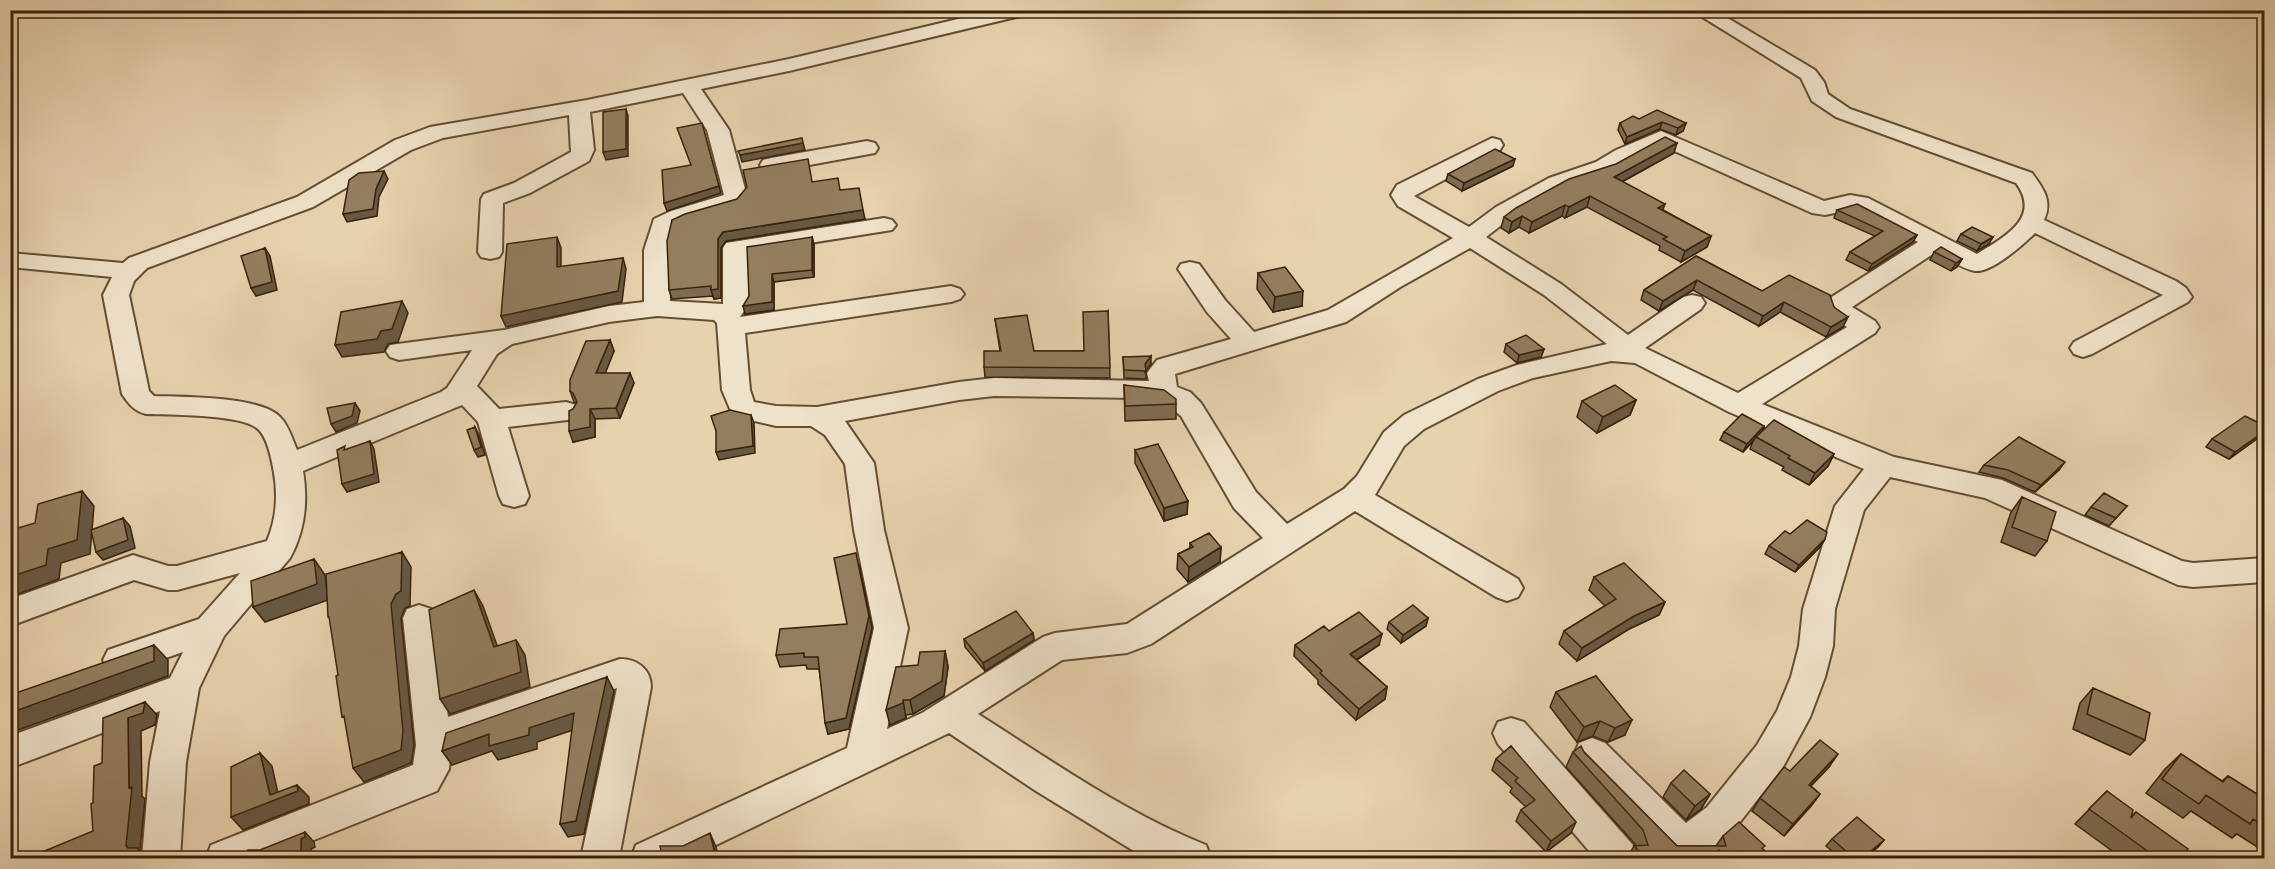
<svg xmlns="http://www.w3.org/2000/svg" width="2275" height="869" font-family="'EB Garamond',serif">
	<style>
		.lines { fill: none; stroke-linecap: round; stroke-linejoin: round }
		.street-casing { stroke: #644e32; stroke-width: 4 }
		.street { fill: #efe2ca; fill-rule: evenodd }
		.wall { fill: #7e6c52; stroke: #382209; stroke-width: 1.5 }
		.shaded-wall { fill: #675842; stroke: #382209; stroke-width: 1.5 }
		.building { fill: #937e5f; stroke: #382209; stroke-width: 1.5 }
	</style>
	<rect width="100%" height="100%" fill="#e7d2ae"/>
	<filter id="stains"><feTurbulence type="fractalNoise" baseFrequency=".00333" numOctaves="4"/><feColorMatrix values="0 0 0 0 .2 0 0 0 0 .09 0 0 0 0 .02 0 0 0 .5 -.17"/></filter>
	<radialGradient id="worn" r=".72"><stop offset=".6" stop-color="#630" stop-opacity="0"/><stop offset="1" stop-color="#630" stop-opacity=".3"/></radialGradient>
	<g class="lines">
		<g class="street-casing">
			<path id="street" d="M996,10H1031L1029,14L789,71L701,89L729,130L747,196L738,207L687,221L673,228L668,250L670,301L723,304V248L726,243L884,218L892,220L896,225L892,230L747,253L749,304L740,317L951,286L960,289L964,294L960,299L951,302L745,333L750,390L754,402L776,406L817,407L959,382L994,378L1149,381L1147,373L1157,360L1231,339L1207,312L1178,269L1181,264L1190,262L1199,264L1225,300L1254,332L1328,310L1453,238L1398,206L1391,195L1397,185L1492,138L1500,140L1503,145L1500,150L1414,196L1469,227L1496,207L1549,178L1596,162L1616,150L1661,131L1824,201L1850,195L1868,198L1977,254C2004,237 2042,218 2016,183L1836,117L1812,101L1801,78L1691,10H1714L1815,70L1824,82L1828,94L1850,109L2032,173C2043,188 2053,201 2044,220L2176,281L2186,288L2192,297L2188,302L2092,354L2083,357L2074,354L2070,348L2074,342L2163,295L2035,233C2023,245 1991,273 1975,271C1962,269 1948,258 1936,252L1852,307L1875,321L1879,327L1875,333L1762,404L1894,457L2002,480L2182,561L2193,563L2264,558V582L2193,587L2178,585L1985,498L1890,477L1864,510L1835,609L1833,646L1825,677L1810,717L1783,767L1733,831L1711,849L1715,858H1670L1579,765L1574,754L1579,743L1592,738L1605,743L1686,823L1707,807L1757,745L1777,711L1791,677L1799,646L1803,609L1835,506L1864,469L1729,412L1635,363L1611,361L1533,378L1498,391L1424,429L1404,446L1375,495L1518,579L1523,588L1518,597L1507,601L1496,597L1355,511L1151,644L1127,653L1062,660L978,714C1052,761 1125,813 1206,845L1211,858H1149L1142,856L1036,791L949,733L689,858H631L636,845L847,748L874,628L854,530L845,464L825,435L811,426H776L733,416L722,390L717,323L714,320L657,316L609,322L512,344L497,354L477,386L499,409L566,402L576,405L580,412L576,419L508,427L529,496L525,504L514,507L503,504L499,496L478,422L462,405L303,471C308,501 305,531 290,558L224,636L199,688L186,762L180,858H142L150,762L160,711L10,768V736L170,678L183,652L120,674L108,670L103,660L108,650L199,619L240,573L177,590H168L134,580L10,626V599L133,555L168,566H177L267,541C276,520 278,496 274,473C272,461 268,439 259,430C245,414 169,415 146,414C134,411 129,404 122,394L103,295L112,277L10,267V253L123,263L129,258L297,197L395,140L430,127L587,100L789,59ZM683,93L707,130L724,195L671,211L654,219L644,250V302L609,306L504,330L390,345L386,351L390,357L399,360L472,350L447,388L441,392L297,450C292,439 289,426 280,417C261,396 182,397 154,396L149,391L129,295L134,281L147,268L313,207L411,150L443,138L569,115L571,152L514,183L484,194L481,199L478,252L481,257L490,259L499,257L502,252L503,203L530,193L589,161L594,150L590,112ZM1661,145L1812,213L1825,215L1854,209L1918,242L1830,298C1820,313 1836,320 1847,327L1738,393L1645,348L1701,309L1705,303L1701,297L1692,295L1683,297L1628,335L1561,284L1486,237L1512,217L1565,188L1612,172ZM1470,248L1544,295L1607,344L1517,365L1478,379L1404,415L1384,432L1357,476L1344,489L1287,524L1256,492L1201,403L1190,392L1177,387L1175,374L1346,322L1402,286ZM994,396L1140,398L1165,403L1181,416L1234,508L1263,538L1127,624L1055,633L1043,637L922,713L887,729L908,628L884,530L874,463L845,421L959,400Z
				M867,141L875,143L878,148L875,153L771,172L763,170L760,165L763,160L771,158Z
				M419,605L431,609L435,618L448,717L620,659C637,659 651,669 651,687L619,858H581L617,688L454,745L451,748L449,769L437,791L269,858H206L211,845L413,765L416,745L403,618L407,609Z
				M1511,718L1524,722L1633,845L1638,858H1595L1498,744L1493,733L1498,722Z"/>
		</g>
		<use href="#street" class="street"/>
	</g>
	<path class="wall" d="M1639,119L1686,123L1683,131L1676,135L1660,129L1625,144L1618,130L1620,123Z
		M1674,153L1622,182L1663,210L1711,236L1707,247L1681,262L1659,250L1660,246L1587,207L1565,218L1562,216L1529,233L1519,227L1509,233L1501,228L1504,217Z
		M1513,166L1462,191L1446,181L1448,174Z
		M812,182L841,190L865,219L726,241L721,248V298L714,299L713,296L672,299L669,290L672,220Z
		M1837,210L1917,235L1913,242L1868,271L1846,260L1850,252L1875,236L1834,218Z
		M1961,234L1989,244L1977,251L1957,241Z
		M812,237L814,245V277L774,282V310L745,314L749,296Z
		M1934,252L1962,259L1957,267L1951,271L1930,260Z
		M1696,256L1762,291L1834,307L1843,327L1826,337L1780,312L1759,326L1693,290L1659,311L1641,300L1644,290Z
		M1258,273L1302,306L1273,312L1257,289Z
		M1108,311L1110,378L985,377L984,367L1000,351L995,319L1034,351H1084Z
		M610,340L614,351L605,373L634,383L620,418L595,419V437L573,442V409L577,403L574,402L570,391Z
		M1506,344L1544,349L1541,357L1517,363L1504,352Z
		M1123,357L1151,364L1146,370V379L1124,378Z
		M1124,385L1176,404V419L1125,421Z
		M1636,400L1630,415L1597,433L1577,417L1582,401Z
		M1764,426L1762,431L1834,454L1828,466L1809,485L1782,470L1784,467L1750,449L1753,441L1743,452L1720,440L1724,432Z
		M2265,426V432L2261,436L2229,459L2206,447L2212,439Z
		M1135,450L1187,514L1164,521L1135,463Z
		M1984,465L2059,470L2035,492L2003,478L1979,472Z
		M2022,497L2047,541L2035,556L2001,542L2011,512Z
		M2127,506L2109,526L2085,515L2091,507Z
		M1790,534L1825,539L1820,547L1795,572L1765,554L1769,546Z
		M1190,543L1221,547L1220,562L1188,582L1177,569L1178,554L1190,548Z
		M859,565L872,628L849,729L828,734L819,669H807L806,665L780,667L776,655L847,624Z
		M1594,577L1665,602L1659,615L1629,629L1577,661L1559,644L1564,631L1605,606L1589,590Z
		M1428,618L1426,626L1401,643L1387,629L1389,622Z
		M1329,631L1379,645L1357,660L1387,687L1385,699L1356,720L1318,684V680L1294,656L1295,645Z
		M1033,633L1034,640L985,671L965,647L964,639Z
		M945,651L948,667L944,696L913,714L906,715V718L890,725L918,665Z
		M1596,676L1625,735L1608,742L1593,736L1577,742L1550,707L1556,692Z
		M2093,688L2145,740L2130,755L2073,729L2080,703Z
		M1511,746L1571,833L1546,852L1516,821L1521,810L1526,807L1510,792L1512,788L1492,770L1496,759Z
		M1573,752H1584L1677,846H1716L1723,836L1763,849V858H1627L1634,846H1636L1635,844L1566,767Z
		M2181,754L2222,781L2228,776L2265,799V852L2237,834L2232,838L2191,811L2183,818L2146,793L2165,769Z
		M1829,767L1811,786L1820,794L1811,806L1784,836L1752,811L1760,798L1790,771Z
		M1671,783L1710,794L1701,809L1686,820L1663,797Z
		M2107,791L2132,816L2136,812L2180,858H2122L2075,824Z
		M1832,839L1884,840L1878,847L1865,858H1840L1826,846Z"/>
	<path class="shaded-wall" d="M626,109L628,116V156L606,160L603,152Z
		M1662,122L1660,129L1625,144L1627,137Z
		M1686,123L1683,131L1676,135L1678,128Z
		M803,143L805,150L742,162L740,155Z
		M1677,143L1674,153L1610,188L1614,177Z
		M1515,159L1513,166L1462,191L1464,183Z
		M384,171L388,179L379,197L377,216L347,222L343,214L376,189Z
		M719,186L721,193L667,211L664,203Z
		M1590,196L1587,207L1565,218L1569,207Z
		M1665,204L1661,215L1658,208Z
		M1565,205L1562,216L1529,233L1532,222Z
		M863,210L865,219L726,241L721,248V298L714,299L711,290L718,239L723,232Z
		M1522,216L1519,227L1509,233L1512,222Z
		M1917,235L1913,242L1868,271L1872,264Z
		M1711,236L1707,247L1681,262L1685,251Z
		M557,237L561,248V277L557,267Z
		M812,237L814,245V277L812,270Z
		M1993,237L1989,244L1977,251L1981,244Z
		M265,248L270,256L277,290L256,296L251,288Z
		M623,258L626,269L622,302L506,327L501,316Z
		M1962,259L1957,267L1951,271L1956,263Z
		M772,274L774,282V310L745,314L743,306Z
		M1697,280L1693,290L1659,311L1663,301Z
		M1303,291L1302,306L1273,312L1275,297Z
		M402,301L408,313L398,342L388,344L384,352L342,357L335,345L381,331Z
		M1784,302L1780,312L1759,326L1763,316Z
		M1848,317L1843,327L1826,337L1831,327Z
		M610,340L614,351L601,384L596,373Z
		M1544,349L1541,357L1517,363L1519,355Z
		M1151,356V364L1145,372V364Z
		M630,373L634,383L620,418L616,408Z
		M1636,400L1630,415L1597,433L1603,417Z
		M355,403L360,411L357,423L336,432L331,424Z
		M590,409L595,419V437L573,442L569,431Z
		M751,415L754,423L755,453L719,460L716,452Z
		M1764,426L1761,434L1756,437L1753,441L1743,452L1747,444Z
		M475,427L479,435L485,455L478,457L474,450Z
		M2265,431V432L2261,436L2229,459L2235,452Z
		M370,441L374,449L379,482L347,492L342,484Z
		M1834,454L1828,466L1809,485L1815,473Z
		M2065,462L2059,470L2035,492L2041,485Z
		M82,491L94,506L90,554L61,563L59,579L18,594L10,586V577L48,549Z
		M1188,501L1187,514L1164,521V508Z
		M123,518L130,526L135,548L103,560L96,552Z
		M1825,539L1820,547L1795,572L1799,565Z
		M1221,547L1220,562L1188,582L1189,567Z
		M402,552L411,567L410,606L405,608L401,618L414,745L411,763L364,782L353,768L391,604L396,594Z
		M314,559L325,575L328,600L265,622L253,607Z
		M859,565L872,628L849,729L828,734L825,723L846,718Z
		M474,590L483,606L503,662L494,647Z
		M1665,602L1659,615L1629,629L1577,661L1582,648L1634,616Z
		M1428,618L1426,626L1401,643L1403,635Z
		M1033,633L1034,640L985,671L983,663Z
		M1382,634L1379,645L1348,665L1350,654Z
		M516,640L525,655L530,687L450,714L440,699Z
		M154,645L168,660V676L10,733V713Z
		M945,651L948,667L944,696L913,714L910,700Z
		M607,677L614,691L584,834L568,837L560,824Z
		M1387,687L1385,699L1356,720L1359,709Z
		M903,700L906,718L890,725L886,710Z
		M145,702L157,715L155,725L141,731L142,796L145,799L140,850L150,858H138L126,846L129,788L128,718Z
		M574,713L582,727L537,742V749L498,760L492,751L452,765L442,751L489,734Z
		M1632,720L1625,735L1608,742L1615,728Z
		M1600,721L1593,736L1577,742L1584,727Z
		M260,753L272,766L279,798L297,785L309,797V804L243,830L231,817L270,795Z
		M1838,754L1829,767L1800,797L1809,785Z
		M1710,794L1701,809L1686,820L1695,806Z
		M1820,794L1811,806L1784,836L1793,824Z
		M1576,822L1571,833L1546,852L1551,841Z
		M305,832L314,842L315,847L311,849V858H301V839Z
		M710,833L716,847L719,858H716Z
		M1884,840L1878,847L1865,858H1863Z
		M1719,850L1713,858H1707Z"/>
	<path class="building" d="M626,109V149L603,152V112Z
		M1657,110L1686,123L1678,128L1662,122L1627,137L1620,123L1633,116L1639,119Z
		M702,123L719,186L664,203L662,170L691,165L677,128Z
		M1665,137L1677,143L1614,177L1665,204L1658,208L1711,236L1685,251L1663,239L1667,237L1590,196L1569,207L1565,205L1532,222L1522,216L1512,222L1504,217L1516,208L1569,179L1616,164Z
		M802,138L803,143L740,155L738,151Z
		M1495,149L1515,159L1464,183L1448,174Z
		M808,159L812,182L838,178L840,190L859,188L863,210L723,232L718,239V289L711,290V286L669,290L667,241L672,220L685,214L737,199L747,187L743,170Z
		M384,171L376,189L373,209L343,214L349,180L359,173Z
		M1857,204L1917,235L1872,264L1850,252L1883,231L1837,210Z
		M1972,227L1993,237L1981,244L1961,234Z
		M557,237V267L623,258L618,291L501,316L507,244Z
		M812,237V270L772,274V302L743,306L749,296L747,247Z
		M1941,247L1962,259L1956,263L1934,252Z
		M265,248L272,282L251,288L241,256Z
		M1696,256L1762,291L1789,275L1830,295L1834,307L1848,317L1831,327L1784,302L1763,316L1697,280L1663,301L1644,290Z
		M1285,267L1303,291L1275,297L1258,273Z
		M402,301L392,329L381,331L377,339L335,345L341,312Z
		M1108,311L1110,368L984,367V351H1001L995,319L1027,315L1034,351H1084L1083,312Z
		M1526,335L1544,349L1519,355L1506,344Z
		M610,340L596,373H630L616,408L590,409V427L569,431V411L573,409L577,402L573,393L570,391V380L586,341Z
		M1151,356L1145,364L1146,371L1124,370L1123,357Z
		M1124,385L1164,390L1176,399V404L1125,406Z
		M1615,385L1636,400L1603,417L1582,401Z
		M355,403L352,416L331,424L327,408Z
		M730,410L751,415L753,446L716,452V431L711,416Z
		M1742,414L1764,426L1747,444L1724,432Z
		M2245,416L2265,426V431L2235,452L2212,439Z
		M1774,420L1834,454L1815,473L1788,458L1790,456L1756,437Z
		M475,427L481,447L474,450L467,430Z
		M2019,437L2065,462L2041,485L2008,470L1984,465Z
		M370,441L374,474L342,484L337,450L345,446L344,450Z
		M1158,444L1188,501L1164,508L1135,450Z
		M82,491L77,540L48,549L46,565L10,577V536L11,530L35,523L38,504Z
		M2104,493L2127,506L2116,518L2091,507Z
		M2022,497L2056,512L2047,541L2012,527Z
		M123,518L128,540L96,552L91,530Z
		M1807,520L1827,532L1825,539L1799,565L1769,546L1785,531L1790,534Z
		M1209,533L1221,547L1189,567L1178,554L1193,547L1190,543Z
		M402,552L401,591L396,594L391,604L403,731L401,750L353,768L344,716L342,717L336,676L338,675L329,617H328L326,574Z
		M856,553L869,616L846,718L825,723L818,657H804V653L776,655L780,629L847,624L834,558Z
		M314,559L317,584L253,607L251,581Z
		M1624,563L1665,602L1634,616L1582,648L1564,631L1616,599L1594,577Z
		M474,590L494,647L516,640L521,672L440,699L429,610Z
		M1413,605L1428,618L1403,635L1389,622Z
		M1016,611L1033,633L983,663L964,639Z
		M1359,612L1382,634L1350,654L1387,687L1359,709L1320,673L1322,671L1295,645L1324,626L1329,631Z
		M154,645V661L10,713V695Z
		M945,651L942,681L910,700H903V703L886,710L896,667L918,665L920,652Z
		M1596,676L1632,720L1615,728L1600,721L1584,727L1556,692Z
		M607,677L576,821L560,824L574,713L529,728V735L489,746V734L442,751L446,733Z
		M2093,688L2150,713L2145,740L2087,714Z
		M145,702L143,713L128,718L129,788L132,787L126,846L128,848H138V858H30V857L93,831L91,804L93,803L94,766L102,763L103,718Z
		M1820,740L1838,754L1809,785L1820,794L1793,824L1760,798L1784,767L1790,771Z
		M1511,746L1576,822L1551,841L1521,810L1535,800L1515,781L1518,778L1496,759Z
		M1581,746L1584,752L1677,846H1726L1723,836L1739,822L1765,846L1762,848L1767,853L1762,858H1729L1719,850L1707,858H1646L1634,846L1648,845L1643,830L1573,752Z
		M260,753L270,795L297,785L298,791L231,817V767Z
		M2181,754L2223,782L2228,776L2265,799V826L2253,819L2250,824L2206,795L2199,804L2162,779Z
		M1684,770L1710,794L1695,806L1671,783Z
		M2107,791L2133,810L2131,818L2136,812L2188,849L2180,858H2143L2149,852L2089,809Z
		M1857,817L1884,840L1863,858H1854L1832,839Z
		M305,832V837L301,839V858H248V850H260Z
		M710,833L716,858H663L660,846H683Z"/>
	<rect width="2275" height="869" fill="none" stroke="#e7d2ae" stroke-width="36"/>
	<rect x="12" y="12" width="2251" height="845" fill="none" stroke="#382209" stroke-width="3"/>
	<rect x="18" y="18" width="2239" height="833" fill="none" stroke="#382209" stroke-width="1.5"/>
	<rect width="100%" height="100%" filter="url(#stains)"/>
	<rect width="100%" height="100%" fill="url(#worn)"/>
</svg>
